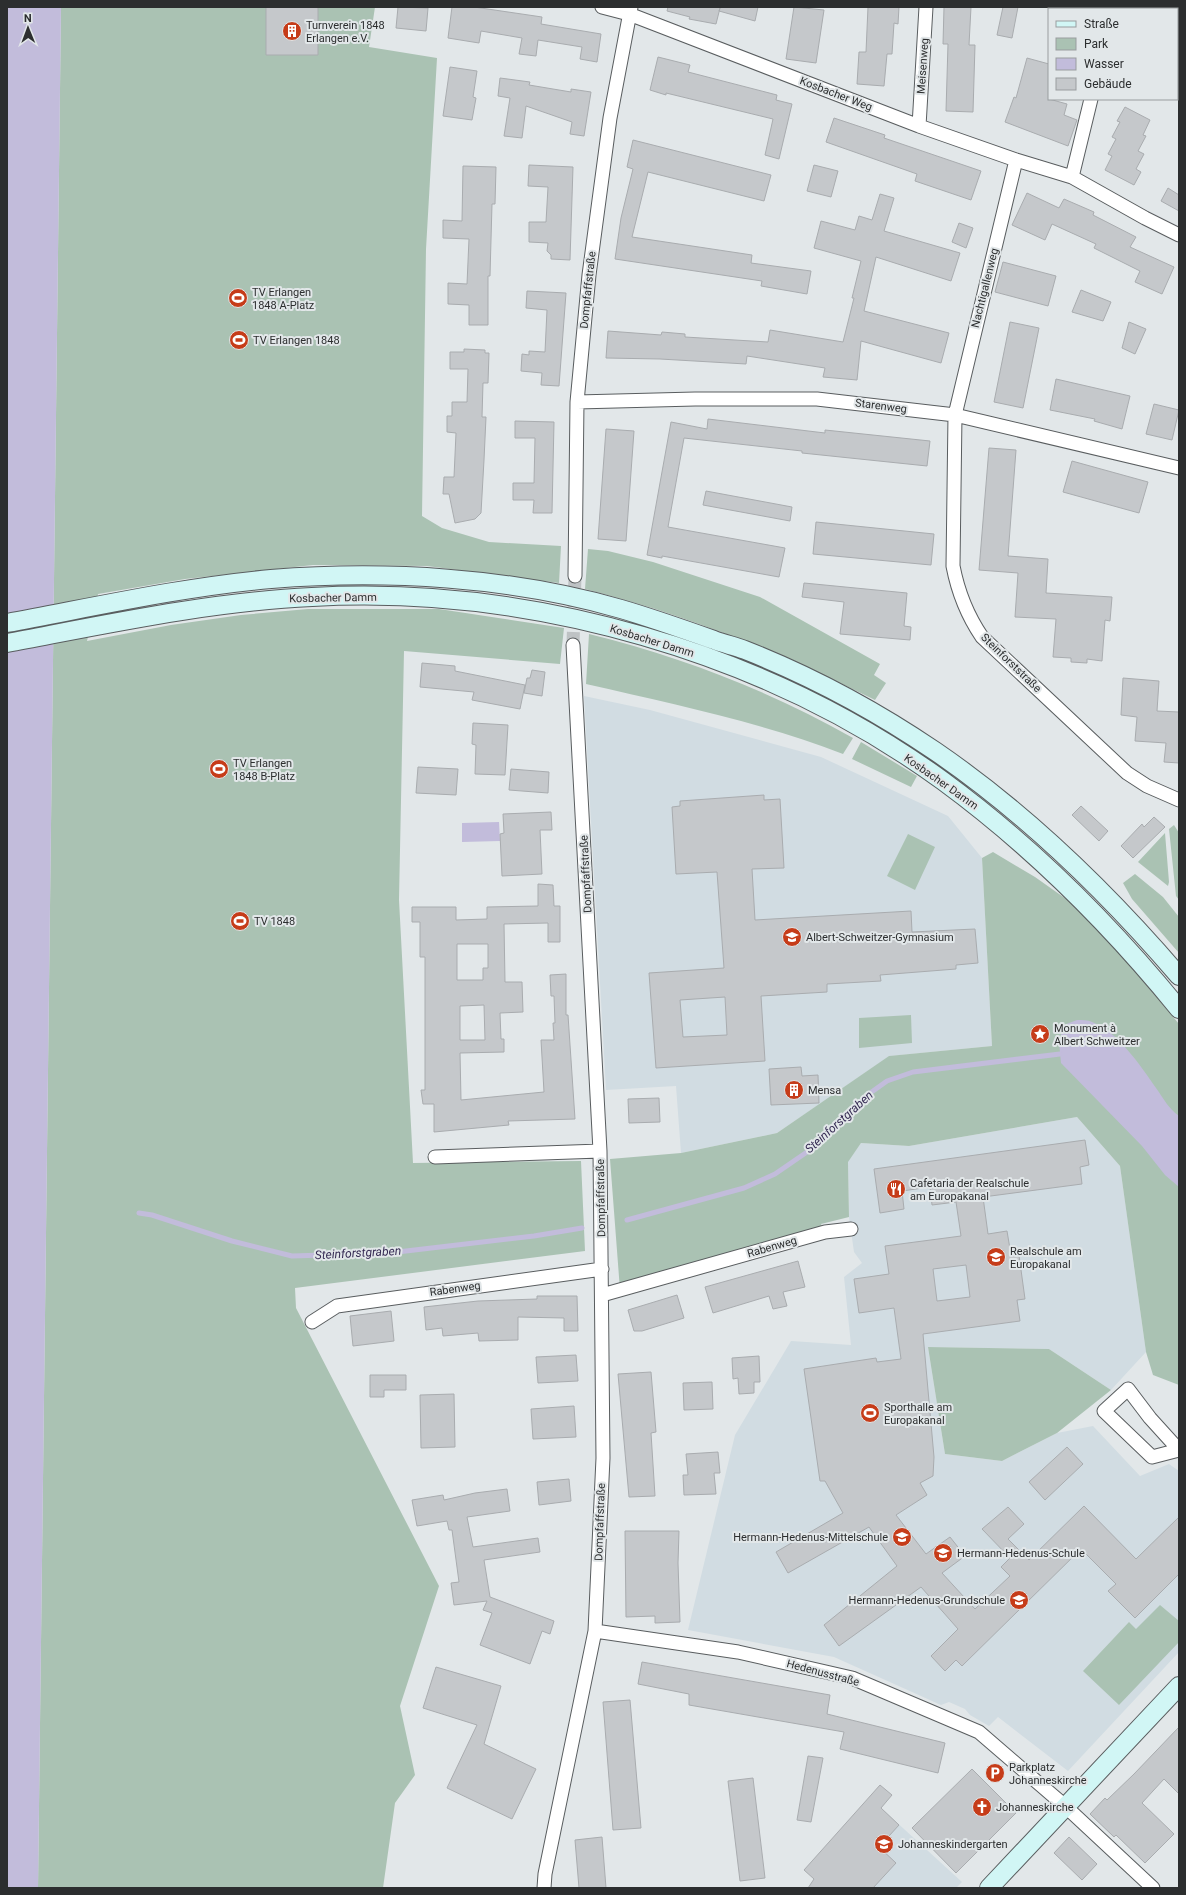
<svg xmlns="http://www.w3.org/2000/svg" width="1186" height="1895" font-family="Roboto,sans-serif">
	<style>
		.built { fill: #d1dce2 }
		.green { fill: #aac2b3 }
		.water { fill: #c2bcdb }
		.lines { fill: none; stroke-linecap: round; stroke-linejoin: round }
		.stream { stroke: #c2bcdb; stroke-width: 5 }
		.building { fill: #c5c8cb; stroke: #a9acaf; fill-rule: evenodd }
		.street-tunnel { stroke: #bec2c4; stroke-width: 13; stroke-dasharray: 13 6; stroke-linecap: butt }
		.street-casing { stroke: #595d5f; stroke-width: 15 }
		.secondary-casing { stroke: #595d5f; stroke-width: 20 }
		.street { stroke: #fff; stroke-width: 13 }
		.secondary { stroke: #d1f6f5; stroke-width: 18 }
		.labels { text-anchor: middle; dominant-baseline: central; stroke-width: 4; stroke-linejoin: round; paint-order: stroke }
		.poi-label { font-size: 11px; fill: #2c2e2f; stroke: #e2e7e9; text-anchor: start }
		.street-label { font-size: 11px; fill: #2c2e2f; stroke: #e2e7e9 }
		.water-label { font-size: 12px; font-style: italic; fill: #342952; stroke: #e2e7e9 }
	</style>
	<rect width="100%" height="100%" fill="#e2e7e9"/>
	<path class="built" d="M584,696L650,710L821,757L948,816L982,858L992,1046L890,1056L777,1133L681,1153L676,1086L606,1090Z
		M1077,1117L1120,1166L1146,1352L1111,1390L1049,1349L928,1347L945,1454L1002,1461L1057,1433L1093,1426L1140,1476L1169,1464L1179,1471V1652L1068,1771L998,1717L989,1726L970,1715L965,1709L949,1702L941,1705L834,1657L688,1630L735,1435L791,1341L851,1345L844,1277L862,1263L854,1252L849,1217L848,1161L861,1143L909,1146Z
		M881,1808L962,1882L956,1888H824Z"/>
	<path class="green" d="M61,7H375L369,47L437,58L426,249L422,516L442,528L489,542L561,546L559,583L427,566L313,565L185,579L98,594L87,641L171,625L241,615L308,609H439L564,628L560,664L404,651L399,900L413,1163L581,1161L585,1251L295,1288L296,1308L439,1586L400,1706L415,1775L395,1803L383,1888H38Z
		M588,549L608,551L653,562L760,597L880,664L874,675L886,683L875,700C781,653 687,615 585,589Z
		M589,634C682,657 770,691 853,738L843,754C760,722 673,704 586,684Z
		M861,742L917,776L911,787L852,759Z
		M1174,825L1179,833V900L1176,896L1169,829Z
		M1165,833L1169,882L1168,886L1138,862Z
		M908,834L935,847L915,890L887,876Z
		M993,852L1035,877L1069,901L1108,938L1179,1024V1385L1153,1375L1146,1352L1120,1166L1077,1117L909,1146L861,1143L848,1162L849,1217L821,1224L825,1232L620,1290L610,1159L681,1153L777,1133L889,1056L992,1046L982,858Z
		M1135,874L1163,897L1179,917V953L1132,899L1123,883Z
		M911,1015L912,1043L859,1048V1018Z
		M928,1347L1049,1349L1111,1390L1057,1433L1002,1461L945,1454Z
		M1160,1605L1179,1621V1642L1119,1705L1083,1671L1129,1622L1136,1629Z"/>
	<path class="water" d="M7,7H61L38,1888H7Z
		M499,822L500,841L462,842V823Z
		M1077,1020C1082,1020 1088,1020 1092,1022C1117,1031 1141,1066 1156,1088C1164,1099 1168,1108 1179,1116V1187L1165,1175L1142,1146L1061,1063L1059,1042L1064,1025Z"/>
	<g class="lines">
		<path class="stream" d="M139,1213L152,1215L232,1241L292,1256L389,1253L534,1236L582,1228
			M627,1220L744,1188L775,1174L807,1152L866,1096L887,1081L913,1072L1060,1054"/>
	</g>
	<path class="building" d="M266,7H318V55H266Z
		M398,7L428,8L426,31L396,28Z
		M452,7H474L542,17L541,24L601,34L597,62L580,59L582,47L538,40L536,56L519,54L522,38L481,31L479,43L448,38Z
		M668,7H758L755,21L719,11L720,8L716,24L689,19L690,17L667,11Z
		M794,7L824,10L816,63L786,59Z
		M868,7H899L898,24L894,23L892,54H887L884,86L857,84L859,52H866Z
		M944,7H971L969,45H975L973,112L946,111L948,44H943Z
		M1003,7H1018L1012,38L997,35Z
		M658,57L690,65L688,72L777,95L776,100L792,104L779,159L765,155L773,119L666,93V95L650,90Z
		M1027,58L1049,64V99L1067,104L1064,115L1077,120L1068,146L1005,122L1014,97L1016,98Z
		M450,67L477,71L473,97L476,98L472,120L443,116Z
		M500,78L530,82L529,85L571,92V89L591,92L584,136L570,134L572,122L526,106L522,138L504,136L510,98L498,96Z
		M1125,107L1150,120L1143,135L1146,136L1138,151L1144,154L1136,169L1141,172L1134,185L1105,170L1112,156L1108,154L1116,139L1112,137L1120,122L1117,121Z
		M834,118L885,135L884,138L981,171L971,200L915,181L917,174L826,142Z
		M633,140L771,175L764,201L648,172L632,237L752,255L751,263L811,271L807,294L761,286L762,281L615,259L621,218L633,169L627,167Z
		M529,165L573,167L570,260L551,259V255L547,251L548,243L529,242V222H546L548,187L528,186Z
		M814,165L838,171L831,197L807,191Z
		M463,166L496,167L495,204H492L490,276H488V325H469V305L448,304V283L467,284L469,239L443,238V220L462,221Z
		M1168,188L1179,195V211L1161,201Z
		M1027,193L1059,208L1064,199L1094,212L1093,215L1136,237L1130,247L1174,267L1162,294L1135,282L1140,271L1094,248L1096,244L1052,224L1045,240L1012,225Z
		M880,194L894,198L884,231L960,253L951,281L876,257L864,311L949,333L941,363L861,341L857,380L823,377L825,368L747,356L746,364L660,359L606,358L608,331L661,335L662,332L685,334V337L768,342L770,330L843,342L854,298H852L861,261L814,248L821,221L855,230L859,216L872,220Z
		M959,223L973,228L966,248L952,242Z
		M1003,262L1056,276L1048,306L995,292Z
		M1081,290L1111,302L1103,321L1072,312Z
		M527,291L566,293L559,386L541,385L542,373L521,371L522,354L529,355V351L545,352L547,310L526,308Z
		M1010,322L1039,328L1023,408L994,402Z
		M1129,322L1146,329L1135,354L1122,348Z
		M464,349L485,350V353H489L488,383H483L482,417H486L484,460L481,513L475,519L455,523L449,494H443L444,477H454L456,433L447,432V416H452V402H467L468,369H450V352H464Z
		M1056,379L1130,396L1122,429L1094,421L1095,419L1050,410Z
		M1154,404L1179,410L1172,440L1146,434Z
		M708,419L825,433V430L930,441L927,466L802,453V451L684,438L668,527L785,548L779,577L662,556V558L647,555L671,422L707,429Z
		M515,421L554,422L552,513H533L534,500H513V483H534L535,438H515Z
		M606,429L634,431L626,541L598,539Z
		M989,448L1016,450L1008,556L1048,559L1046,593L1112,597L1110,621L1105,620L1102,661L1087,659V663L1071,662V658L1053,657L1056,619L1015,617L1018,573L979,570Z
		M1072,461L1148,482L1139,513L1063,492Z
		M706,491L792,507L790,521L703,505Z
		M816,522L934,534L931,565L813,554Z
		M804,583L907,593L904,626L911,627L910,640L840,634L844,602L802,597Z
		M422,663L455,666V671L525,685L520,709L472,700L474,692L420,687Z
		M532,670L545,672L542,696L524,693L527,678H530Z
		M1123,678L1159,681L1157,711L1179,712V763L1164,762L1166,743L1135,741L1137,717L1121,715Z
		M473,723L508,725L505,775L475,774L476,745L472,744Z
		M418,767L458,769L456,795L416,793Z
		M511,769L549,772L548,793L509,790Z
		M764,795V800L780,799L784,868L752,869L755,920L911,911L912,932L975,929L978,963L956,965V969L880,975L881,981L827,984V992L761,996L765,1061L656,1068L649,973L724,968L717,872L676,874L672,807L680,806V801ZM725,997L727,1035L683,1037L680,1000Z
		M1081,806L1108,831L1099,841L1072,815Z
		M551,812L552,830H540L542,874L502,876L500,834L504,833L503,814Z
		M1154,817L1165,827L1133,858L1121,846L1142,824L1144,827Z
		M538,884L553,885L554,906H560V942H548V923L504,924L505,982H522L523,1012L500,1013L501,1039H504V1052L460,1053L461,1100L544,1092L541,1040H554L553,1023H555L554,996H551L550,975L566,974V1015H568L575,1119L508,1121L509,1125L434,1132V1104H423L421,1090H425V957H420V922H412V907H456V920L487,919V907L538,906ZM457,944H488V968H483V980H457ZM484,1005L485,1040H460V1006Z
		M801,1067L802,1076L818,1075L819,1103L771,1105L769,1069Z
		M659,1098L660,1122L629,1123L628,1099Z
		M1085,1140L1089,1165L1080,1167L1082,1184L983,1197L988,1234L1007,1231L1010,1249L1018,1248L1025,1299L1017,1300L1020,1321L923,1334L934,1457L933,1476L920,1483L927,1495L896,1515L926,1554L950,1537L965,1556L942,1573L975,1609L1010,1576L1001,1567L1010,1558L982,1529L1008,1507L1024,1524L1008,1539L1029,1560L1084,1506L1136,1559L1179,1517V1574L1135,1618L1108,1591L1116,1584L1081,1549L962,1666L956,1660L945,1671L931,1656L958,1629L921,1587L839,1646L824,1625L897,1566L869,1527L788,1573L776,1552L843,1513L825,1481H820L804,1369L876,1358L877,1362L901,1359L894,1308L859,1313L854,1279L889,1274L885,1246L961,1236L956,1202L932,1205L930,1187L902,1191L904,1209L880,1213L874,1169ZM966,1265L970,1297L937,1301L933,1269Z
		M798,1261L805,1287L783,1292L787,1306L773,1309L769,1296L713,1313L705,1287Z
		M677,1295L684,1318L642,1331H634L628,1310Z
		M537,1296H577L578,1331H564V1318L518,1317V1340L479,1341L478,1333L443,1336L442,1328L426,1330L424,1307L478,1301L537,1299Z
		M391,1311L394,1341L353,1346L350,1316Z
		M576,1355L578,1381L538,1383L536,1357Z
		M759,1356L760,1382H754V1393L739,1394L738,1378L733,1379L732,1358Z
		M651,1372L656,1432L651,1433L655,1496L629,1497L618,1374Z
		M370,1375H406V1390H384V1397H370Z
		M712,1382L713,1409L684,1410L683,1383Z
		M454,1394L455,1447L421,1448L420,1395Z
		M574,1406L576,1437L533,1439L531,1409Z
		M1067,1447L1083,1464L1045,1500L1029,1482Z
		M718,1452L720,1473H714L716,1494L684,1495L683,1475H688L686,1454Z
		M569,1479L571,1501L539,1505L537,1482Z
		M507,1489L510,1511L467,1517L473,1547L538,1538L540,1552L484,1560L490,1597L554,1621L550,1634L542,1631L530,1664L480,1645L492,1613L483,1610L487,1601L454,1605L451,1583L459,1582L452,1530H449L447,1521L417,1526L412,1500L443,1495L444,1500L475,1493Z
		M625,1531H679L678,1563L680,1622L655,1623V1616L626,1617Z
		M642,1662L830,1695L827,1714L945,1743L938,1773L840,1749L844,1732L689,1705V1694L638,1684Z
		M436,1667L501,1686L484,1744L536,1769L512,1819L447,1788L477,1725L423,1708Z
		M630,1700L641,1828L613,1830L603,1702Z
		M1179,1727V1794L1164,1779L1142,1803L1174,1834L1145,1863L1116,1835L1114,1837L1090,1814L1105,1798L1107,1800L1134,1774Z
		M808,1756L823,1758L811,1822L797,1820Z
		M972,1769L1016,1813L956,1873L912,1828Z
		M753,1778L765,1878L740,1881L728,1781Z
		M880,1785L892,1795L881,1808L899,1825L879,1847L896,1863L873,1888H808L814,1879L804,1870Z
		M602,1837L606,1888H579L575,1840Z
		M1069,1837L1097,1864L1082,1880L1054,1853Z"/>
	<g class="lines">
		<path class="street-tunnel" d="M573,645L575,576"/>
		<g class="street-casing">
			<path id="street" d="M602,7L629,14L919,126L1016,160L1072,177L1145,218L1179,235
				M919,126L926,7
				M1016,160L955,415L953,566C958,592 967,615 982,637L1127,773L1147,786L1179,800
				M1072,177L1091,99
				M577,402L695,399H817L955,415L1179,468
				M575,576L577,402L589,275L610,118L631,7
				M435,1157L600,1151
				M602,1295L825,1232L851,1229
				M312,1322L337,1306L602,1269
				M1179,1450L1150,1418L1128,1389L1104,1411L1152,1457L1179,1450
				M595,1631L738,1652L852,1678L979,1732L1065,1806L1153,1888
				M544,1888L545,1874L595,1631L603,1458L600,1151L573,645"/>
		</g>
		<g class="secondary-casing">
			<path id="secondary" d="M7,623C94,607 182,587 271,579C386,570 510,577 621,609C652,618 683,629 714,640C724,644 735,646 745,650C811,676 876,711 935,751C1027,814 1107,892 1179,976
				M7,643C108,624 209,602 312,597C531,585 766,652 943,781C1033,847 1109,923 1179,1009
				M989,1888L1179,1686"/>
		</g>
		<use href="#street" class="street"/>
		<use href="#secondary" class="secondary"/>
	</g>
	<defs>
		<g id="building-disc" transform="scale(1)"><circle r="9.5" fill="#c63c19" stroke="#e2e7e9"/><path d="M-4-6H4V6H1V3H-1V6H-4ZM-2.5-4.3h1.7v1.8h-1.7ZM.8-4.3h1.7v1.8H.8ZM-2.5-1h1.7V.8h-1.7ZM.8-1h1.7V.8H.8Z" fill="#fff"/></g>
		<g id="stadium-disc" transform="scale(1)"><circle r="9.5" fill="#c63c19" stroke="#e2e7e9"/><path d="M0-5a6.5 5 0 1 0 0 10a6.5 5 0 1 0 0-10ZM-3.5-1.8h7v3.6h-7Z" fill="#fff"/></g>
		<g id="school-disc" transform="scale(1)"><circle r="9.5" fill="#c63c19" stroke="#e2e7e9"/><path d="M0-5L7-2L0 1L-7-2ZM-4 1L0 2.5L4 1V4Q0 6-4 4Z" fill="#fff"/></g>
		<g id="sight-disc" transform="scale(1)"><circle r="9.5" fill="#c63c19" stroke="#e2e7e9"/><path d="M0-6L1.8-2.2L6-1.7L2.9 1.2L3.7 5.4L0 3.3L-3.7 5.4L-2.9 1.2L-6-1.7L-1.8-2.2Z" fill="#fff"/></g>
		<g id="restaurant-disc" transform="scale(1)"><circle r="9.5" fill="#c63c19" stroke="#e2e7e9"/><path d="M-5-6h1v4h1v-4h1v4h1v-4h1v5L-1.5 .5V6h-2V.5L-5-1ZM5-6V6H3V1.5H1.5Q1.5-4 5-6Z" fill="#fff"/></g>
		<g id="parking-disc" transform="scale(1)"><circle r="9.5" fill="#c63c19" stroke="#e2e7e9"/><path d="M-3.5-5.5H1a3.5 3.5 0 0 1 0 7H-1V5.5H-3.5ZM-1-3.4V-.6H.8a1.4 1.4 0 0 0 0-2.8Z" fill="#fff"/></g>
		<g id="church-disc" transform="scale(1)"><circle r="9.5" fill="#c63c19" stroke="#e2e7e9"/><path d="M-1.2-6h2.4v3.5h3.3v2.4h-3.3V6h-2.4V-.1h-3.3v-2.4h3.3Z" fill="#fff"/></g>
	</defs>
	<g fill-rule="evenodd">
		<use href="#building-disc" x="292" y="31"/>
		<use href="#stadium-disc" x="238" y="298"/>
		<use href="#stadium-disc" x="239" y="340"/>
		<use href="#stadium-disc" x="219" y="769"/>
		<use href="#stadium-disc" x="240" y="921"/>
		<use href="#school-disc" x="792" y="937"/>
		<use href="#sight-disc" x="1040" y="1034"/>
		<use href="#building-disc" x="794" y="1090"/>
		<use href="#restaurant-disc" x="896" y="1189"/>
		<use href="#school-disc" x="996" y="1257"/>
		<use href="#stadium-disc" x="870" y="1413"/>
		<use href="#school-disc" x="902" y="1537"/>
		<use href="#school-disc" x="943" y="1553"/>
		<use href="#school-disc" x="1019" y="1600"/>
		<use href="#parking-disc" x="995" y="1773"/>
		<use href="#church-disc" x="982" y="1807"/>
		<use href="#school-disc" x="884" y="1844"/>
	</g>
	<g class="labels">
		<g class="poi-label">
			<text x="306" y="25">Turnverein 1848<tspan x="306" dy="13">Erlangen e.V.</tspan></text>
			<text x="252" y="292">TV Erlangen<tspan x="252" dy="13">1848 A-Platz</tspan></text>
			<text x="253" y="340">TV Erlangen 1848</text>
			<text x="233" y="763">TV Erlangen<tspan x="233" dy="13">1848 B-Platz</tspan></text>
			<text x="254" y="921">TV 1848</text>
			<text x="806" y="937">Albert-Schweitzer-Gymnasium</text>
			<text x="1054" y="1028">Monument à<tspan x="1054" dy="13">Albert Schweitzer</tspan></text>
			<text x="808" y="1090">Mensa</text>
			<text x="910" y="1183">Cafetaria der Realschule<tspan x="910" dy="13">am Europakanal</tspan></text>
			<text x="1010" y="1251">Realschule am<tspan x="1010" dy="13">Europakanal</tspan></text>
			<text x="884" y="1407">Sporthalle am<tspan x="884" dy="13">Europakanal</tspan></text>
			<text x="888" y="1537" text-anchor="end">Hermann-Hedenus-Mittelschule</text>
			<text x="957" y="1553">Hermann-Hedenus-Schule</text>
			<text x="1005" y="1600" text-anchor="end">Hermann-Hedenus-Grundschule</text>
			<text x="1009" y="1767">Parkplatz<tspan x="1009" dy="13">Johanneskirche</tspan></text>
			<text x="996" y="1807">Johanneskirche</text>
			<text x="898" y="1844">Johanneskindergarten</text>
		</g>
		<g class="street-label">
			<text transform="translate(923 66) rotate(-86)">Meisenweg</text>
			<text transform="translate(836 94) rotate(21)">Kosbacher Weg</text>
			<text transform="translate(985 288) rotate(-76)">Nachtigallenweg</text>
			<text transform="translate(588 290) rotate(-84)">Dompfaffstraße</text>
			<text transform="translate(881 406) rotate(7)">Starenweg</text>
			<text transform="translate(333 598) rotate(-1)">Kosbacher Damm</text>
			<text transform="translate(652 641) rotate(17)">Kosbacher Damm</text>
			<text transform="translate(1011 663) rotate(44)">Steinforststraße</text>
			<text transform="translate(941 782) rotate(35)">Kosbacher Damm</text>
			<text transform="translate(586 874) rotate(-93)">Dompfaffstraße</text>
			<text transform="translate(601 1198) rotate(-91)">Dompfaffstraße</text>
			<text transform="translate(772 1247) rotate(-16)">Rabenweg</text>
			<text transform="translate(455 1289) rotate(-8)">Rabenweg</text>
			<text transform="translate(600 1522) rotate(-88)">Dompfaffstraße</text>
			<text transform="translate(823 1673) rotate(15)">Hedenusstraße</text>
		</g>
		<g class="water-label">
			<text transform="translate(839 1122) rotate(-42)">Steinforstgraben</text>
			<text transform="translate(358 1253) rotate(-3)">Steinforstgraben</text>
		</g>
	</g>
	<rect width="1186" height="1895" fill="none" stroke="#2c2e2f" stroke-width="16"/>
	<rect x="1048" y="8" width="130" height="92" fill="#e2e7e9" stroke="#999d9f"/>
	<rect x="1056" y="21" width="20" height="6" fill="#d1f6f5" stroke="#999d9f"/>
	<text x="1084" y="28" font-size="12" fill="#2c2e2f">Straße</text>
	<rect x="1056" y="38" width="20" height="12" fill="#aac2b3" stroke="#999d9f"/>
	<text x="1084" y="48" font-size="12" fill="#2c2e2f">Park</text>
	<rect x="1056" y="58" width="20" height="12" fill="#c2bcdb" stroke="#999d9f"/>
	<text x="1084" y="68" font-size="12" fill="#2c2e2f">Wasser</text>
	<rect x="1056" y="78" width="20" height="12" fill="#c5c8cb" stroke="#999d9f"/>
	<text x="1084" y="88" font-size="12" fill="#2c2e2f">Gebäude</text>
	<g transform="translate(28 28) rotate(359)" stroke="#e2e7e9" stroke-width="3" paint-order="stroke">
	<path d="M0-3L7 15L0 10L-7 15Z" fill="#2c2e2f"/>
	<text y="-6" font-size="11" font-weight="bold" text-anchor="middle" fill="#2c2e2f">N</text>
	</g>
</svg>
